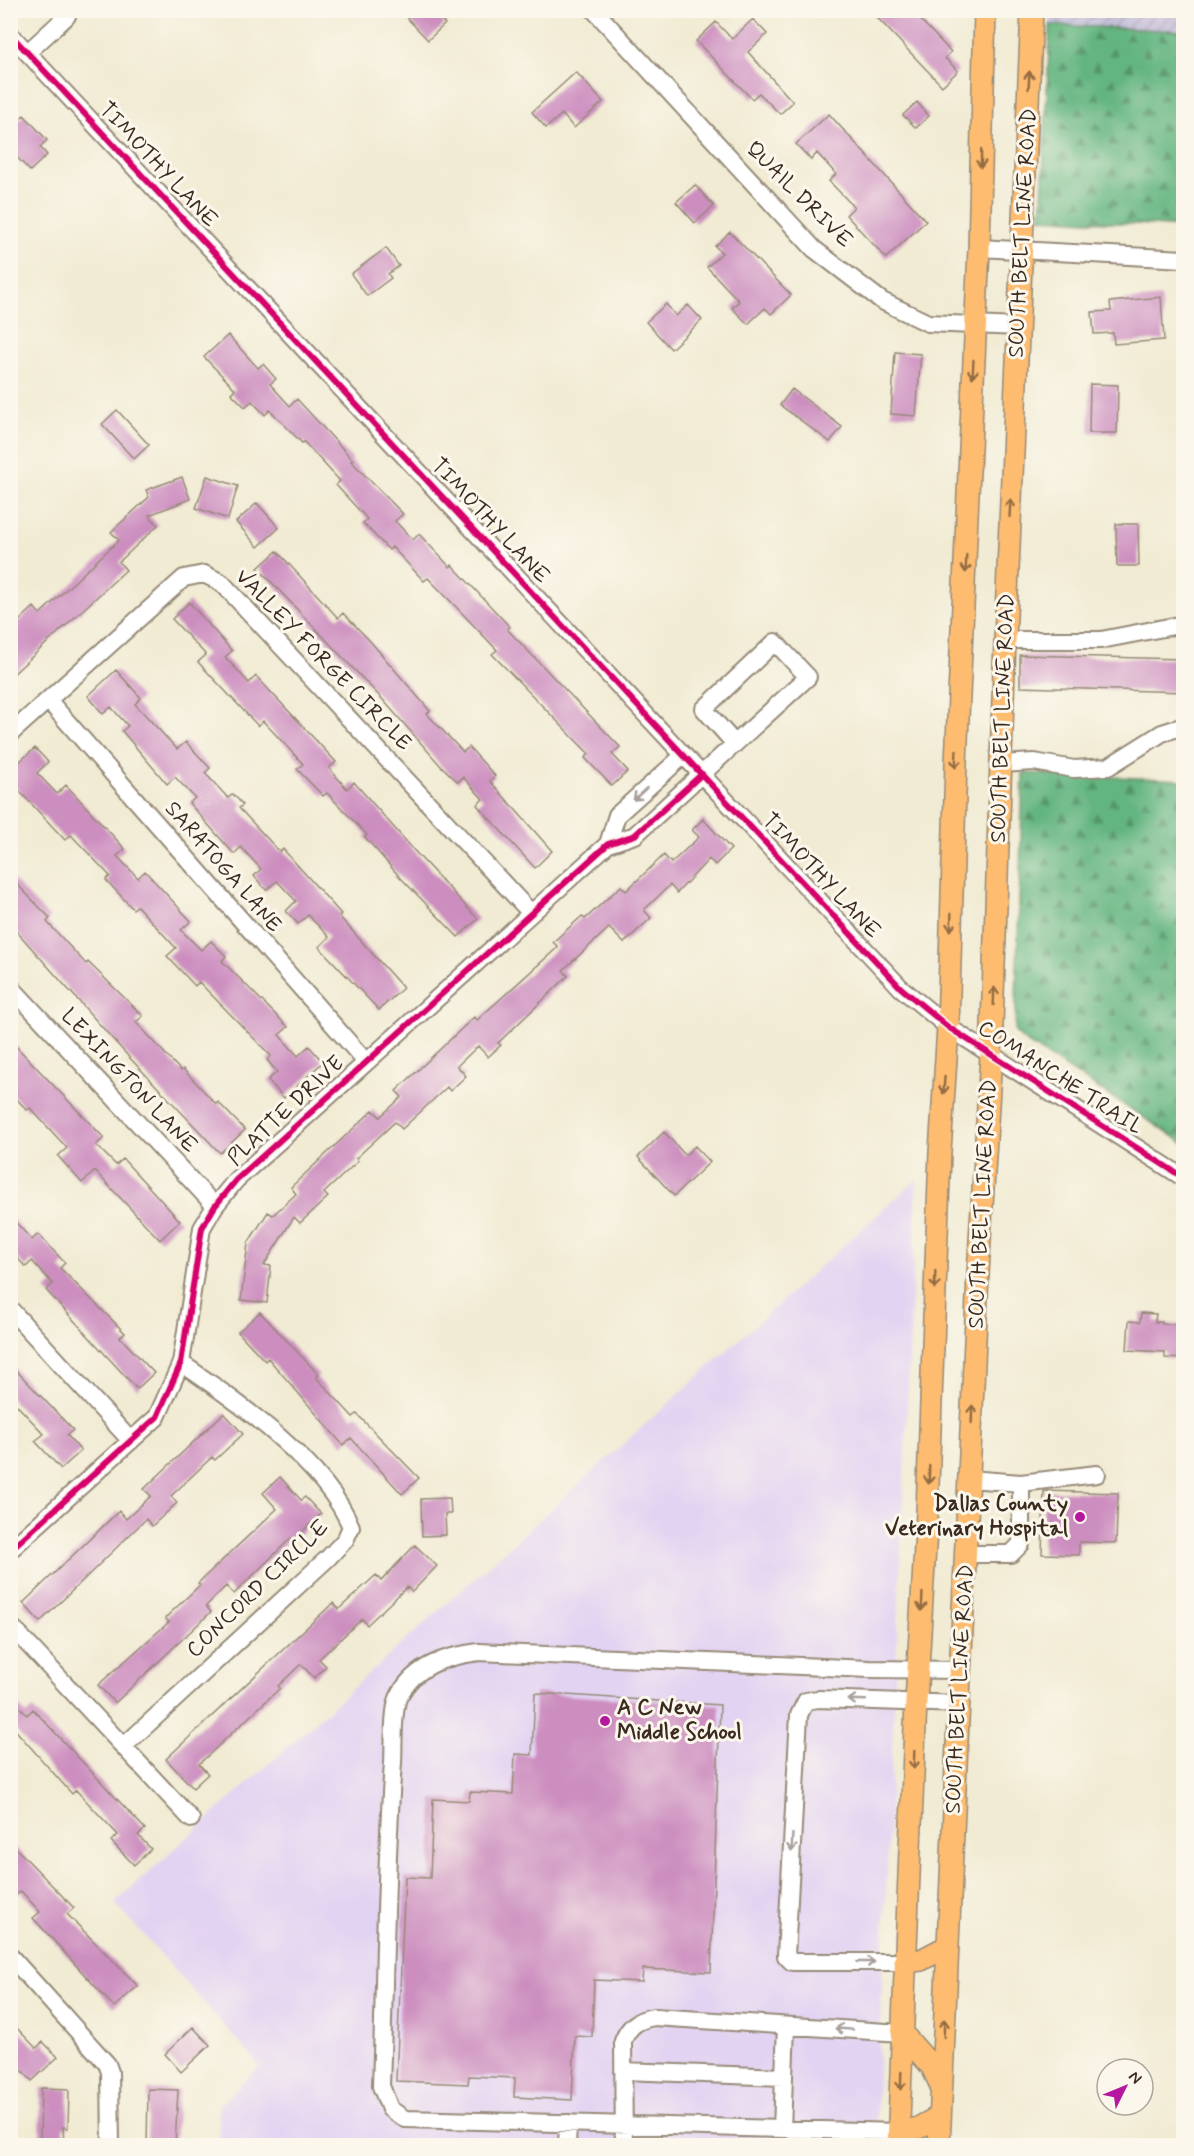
<svg xmlns="http://www.w3.org/2000/svg" width="1194" height="2156" font-family="Mynerve,sans-serif">
	<style>
		.built { fill: #e3d3f2 }
		.industrial { fill: url(#industrial-furrows) }
		.forest { fill: url(#forest-firs); stroke: #4f704f; stroke-width: 1.5 }
		.building { fill: #cc8dbf }
		.lines { fill: none; stroke-linecap: round; stroke-linejoin: round }
		.minor-casing { stroke: #968a78; stroke-width: 20 }
		.major-casing { stroke: #968a78; stroke-width: 24 }
		.minor { stroke: #fff; stroke-width: 16 }
		.major { stroke: #febc70; stroke-width: 21 }
		.cycleway-casing { stroke: #fbf7ec; stroke-width: 10 }
		.cycleway { stroke: #d6006c; stroke-width: 6 }
		.oneway { stroke: #936c43 }
		.oneway2 { stroke: #a79f9a }
		.poi-dot { fill: #b5179e; stroke: #fbf7ec; stroke-width: 2 }
		.labels { text-anchor: middle; dominant-baseline: central; stroke-width: 6; stroke-linejoin: round; paint-order: stroke }
		.street-label { font-size: 22px; fill: #3b2a1e; stroke: #fbf7ec }
		.poi-label { font-size: 22px; font-weight: bold; fill: #3b2a1e; stroke: #fbf7ec; text-anchor: end }
	</style>
	<defs>
		<pattern id="industrial-furrows" width="10" height="10" patternUnits="userSpaceOnUse" patternTransform="scale(1.5)"><rect width="10" height="10" fill="#c6c0da"/><path d="M-1 1l2-2M0 10L10 0M9 11l2-2" fill="none" stroke="#aba5bb"/></pattern>
		<pattern id="forest-firs" width="22" height="20" patternUnits="userSpaceOnUse" patternTransform="scale(1.5)"><rect width="22" height="20" fill="#63b580"/><path d="M5 1l3.5 6h-7zM16 11l3.5 6h-7z" fill="#539368"/></pattern>
	</defs>
	<rect width="100%" height="100%" fill="#fbf7ec"/>
	<filter id="ink" filterUnits="userSpaceOnUse"><feTurbulence type="fractalNoise" baseFrequency=".0167" numOctaves="2"/><feDisplacementMap in="SourceGraphic" scale="12" xChannelSelector="R" yChannelSelector="G"/><feConvolveMatrix kernelMatrix="1 2 1 2 8 2 1 2 1" color-interpolation-filters="sRGB"/></filter>
	<filter id="wash" filterUnits="userSpaceOnUse"><feTurbulence type="fractalNoise" baseFrequency=".008" numOctaves="4" result="noise"/><feDisplacementMap in="SourceGraphic" scale="24" xChannelSelector="R" yChannelSelector="G"/><feGaussianBlur stdDeviation="1.35" result="paint"/><feColorMatrix in="noise" values="0 0 0 0 0 0 0 0 0 0 0 0 0 0 0 0 0 1.4 0 .05"/><feComposite in="paint" operator="in"/></filter>
	<g filter="url(#wash)">
		<rect width="100%" height="100%" fill="#f1ebd3"/>
		<path class="built" d="M917,1179L875,2145H219V2105L260,2066L115,1903Z"/>
		<path class="industrial" d="M1050,11H1183V31L1050,25Z"/>
		<path class="forest" d="M1050,25L1183,31V227L1041,218Z
			M1023,773L1183,780V1143L1023,1040L1015,1032Z"/>
		<g id="blocks">
			<path class="building" d="M415,10H433L445,24L428,40L407,18Z
				M870,10H911L951,52L945,58L958,71L942,86Z
				M753,19L767,34L748,52L793,102L780,114L759,93L752,99L696,41L716,22L732,39Z
				M576,72L603,102L574,128L562,114L546,128L532,112Z
				M917,102L929,116L916,128L903,115Z
				M829,114L926,221L886,258L846,215L854,207L829,181L836,174L817,153L811,160L796,144Z
				M24,115L47,140L40,147L47,155L30,171L10,150V128Z
				M695,185L714,206L695,223L676,202Z
				M730,232L791,295L771,314L765,308L748,324L732,308L739,301L707,267L722,253L715,246Z
				M386,248L399,266L388,274L391,278L367,296L351,274Z
				M1161,297L1164,340L1114,344L1113,333L1094,334L1092,312L1111,311L1110,302Z
				M666,304L676,316L688,305L702,320L671,349L646,322Z
				M228,335L258,368L263,364L276,379L270,384L290,406L297,399L353,460L351,461L403,514L395,521L413,540L419,534L450,567L452,565L510,627L507,629L620,747L612,754L628,771L612,786L585,758L589,754L492,654L497,650L460,611L428,578L424,581L392,547L389,550L363,523L367,519L336,485L340,481L304,442L302,443L270,410L265,415L252,401L245,407L231,393L235,389L204,357Z
				M895,352L921,354L916,416L891,414Z
				M1090,384L1118,385L1117,433H1089Z
				M792,389L842,427L830,442L780,405Z
				M117,410L149,445L134,459L102,424Z
				M207,476L238,486L228,519L196,508Z
				M182,477L190,499L149,515L158,525L119,562L126,570L10,677V629L34,607L40,614L119,540L111,532L149,497L146,490Z
				M257,503L279,528L258,547L236,522Z
				M1116,524H1138L1139,566H1117Z
				M277,551L338,618L343,613L370,641L430,711L427,714L463,752L469,747L495,776L490,781L552,851L535,868L477,805L483,799L463,777L458,782L440,765L384,701L258,568Z
				M189,602L232,651L225,657L249,683L256,676L336,762L329,768L347,789L354,782L419,856L478,919L458,937L398,875L365,837L367,835L327,793L323,796L297,769L303,764L263,721L258,726L198,662L206,655L172,619Z
				M1020,655L1184,659V692L1020,687Z
				M116,670L141,698L135,704L177,749L186,742L210,768L205,773L228,798L233,794L243,805L239,808L280,852L283,849L308,877L341,914L339,916L403,988L379,1010L319,947L329,937L308,915L298,924L286,911L296,901L277,881L266,890L254,876L261,869L241,847L234,854L189,803L195,798L175,777L167,784L122,731L128,726L111,707L103,714L88,696Z
				M35,748L48,762L37,773L57,794L66,785L125,849L117,856L138,878L145,871L191,921L181,930L201,950L211,941L226,956L222,961L288,1027L279,1035L298,1056L309,1046L323,1062L284,1098L268,1080L277,1072L267,1060L271,1056L199,982L195,986L167,956L176,948L137,906L133,909L106,880L110,876L71,835L65,840L10,781V770Z
				M703,819L731,849L715,865L709,859L677,893L670,885L644,910L651,918L624,943L609,928L563,970L568,976L498,1043L501,1045L488,1057L478,1046L457,1066L466,1076L450,1091L447,1087L402,1129L395,1122L356,1158L358,1161L324,1193L328,1197L300,1223L294,1217L264,1265L271,1266L267,1303L241,1300L248,1243L268,1212L273,1215L296,1194L291,1187L373,1110L380,1117L402,1097L396,1091L474,1017L477,1020L558,947L553,942L582,916L585,919L621,886L626,891L664,855L671,863L699,837L692,830Z
				M10,877L50,918L47,922L86,964L88,962L143,1016L136,1022L181,1071L183,1069L216,1104L218,1102L245,1130L220,1153L127,1055L10,924Z
				M10,1040L104,1138L96,1145L116,1165L123,1159L180,1221L160,1240L95,1171L82,1183L58,1156L67,1148L30,1108L27,1110L10,1092Z
				M664,1132L685,1155L695,1146L710,1162L674,1196L638,1157Z
				M10,1216L32,1240L38,1234L65,1263L60,1268L125,1333L120,1337L154,1373L137,1389L46,1290L53,1284L32,1261L26,1267L10,1251Z
				M260,1312L319,1375L316,1377L353,1417L357,1414L419,1478L402,1494L351,1438L343,1445L268,1358L265,1361L238,1332Z
				M1141,1313L1156,1314L1155,1322H1162V1324L1184,1325V1359L1165,1358V1352L1127,1350L1129,1321L1140,1322Z
				M10,1364L73,1430L67,1435L81,1451L61,1469L35,1441L44,1434L10,1398Z
				M224,1413L243,1434L215,1460L212,1457L171,1496L177,1503L152,1526L146,1519L40,1622L23,1603L119,1511L126,1519L151,1496L144,1489Z
				M280,1477L301,1500L305,1497L321,1514L293,1540L291,1538L234,1594L226,1586L206,1606L211,1612L115,1703L98,1685L169,1622L165,1618L200,1585L198,1583L277,1509L263,1493Z
				M1044,1491L1118,1493L1116,1543L1079,1542V1555L1042,1554Z
				M450,1498L451,1514H445L446,1535L422,1536L421,1499Z
				M415,1545L437,1566L412,1592L407,1587L367,1625L362,1619L319,1659L326,1666L314,1678L301,1664L278,1686L280,1688L199,1764L208,1774L193,1788L166,1759L333,1603L339,1609L376,1575L381,1581Z
				M535,1693L720,1705L711,1972L643,1969L642,1982L594,1980L592,2037L575,2036L572,2100L514,2097L515,2078L469,2076L468,2084L396,2081L405,1877L430,1878L433,1799L469,1801L470,1792L513,1794L515,1754L532,1755Z
				M10,1697L27,1715L33,1709L145,1829L138,1835L151,1849L134,1865L111,1841L118,1835L76,1790L72,1794L10,1724Z
				M10,1842L74,1908L67,1914L138,1986L114,2007L33,1918L40,1912L21,1891L10,1900Z
				M10,2021L36,2048L43,2042L58,2057L32,2081L10,2058Z
				M193,2027L210,2045L181,2072L165,2054Z
				M41,2088L69,2089L68,2128L63,2127L64,2145H40Z
				M148,2089L178,2090L175,2145H147Z"/>
		</g>
	</g>
	<g filter="url(#ink)">
		<use href="#blocks" fill-opacity="0" stroke="#968a78" stroke-width="1.5"/>
		<g class="lines">
			<g class="minor-casing">
				<path id="minor" d="M594,10L814,249L882,301L928,323L1018,327
					M10,34L901,988L948,1027L1184,1178
					M28,52L67,16
					M979,248L1184,259
					M1005,640H1101L1184,624
					M48,700L366,1062
					M10,734L184,578L204,574L222,583L531,913
					M1002,764L1034,762L1074,769L1108,767L1162,733L1184,726
					M608,844L617,815L684,755
					M10,986L215,1206
					M10,1309L131,1441
					M969,1479L1021,1483L1097,1474
					M10,1550L157,1417L181,1363L202,1228L215,1206L236,1180L608,844L635,835L808,677L775,642L704,709L735,744
					M966,1554H1011L1021,1544V1483
					M10,1625L191,1819
					M124,1746L328,1558L345,1540L351,1527C326,1464 237,1401 181,1363
					M10,1956L107,2064L110,2072L111,2146
					M905,1962H792L786,1956L799,1715L806,1701L818,1699L960,1704
					M623,2071L784,2077
					M782,2129L786,2026
					M899,2132L405,2119L390,2109L381,2086C385,1979 385,1871 393,1763C394,1747 392,1709 399,1696C415,1665 447,1656 479,1652L869,1669L961,1670
					M567,2146L568,2123
					M624,2146L623,2041C629,2026 637,2020 654,2017L902,2033"/>
			</g>
			<g class="major-casing">
				<path id="major" d="M905,1962L921,1960L948,1946
					M902,2033L932,2067L941,2086
					M899,2132L918,2128L940,2116
					M898,2146L916,1702L927,1513L940,1152L948,1027L956,763L979,248L985,10
					M939,2146L978,1274L991,1055L1005,640L1032,10"/>
			</g>
			<use href="#minor" class="minor"/>
			<use href="#major" class="major"/>
			<g class="cycleway-casing">
				<path id="cycleway" d="M10,34L901,988L948,1027L1184,1178
					M10,1550L157,1417L181,1363L202,1228L215,1206L236,1180L608,844L635,835L702,774"/>
			</g>
			<use href="#cycleway" class="cycleway"/>
		</g>
		<defs><path id="oneway-shaft" d="M-6 0H5M1.5-3L5.5 0L1.5 3" fill="none" stroke-width="1.6" stroke-linecap="round" stroke-linejoin="round" transform="scale(1.5)"/></defs>
		<g class="oneway">
			<use href="#oneway-shaft" transform="translate(1029 80) rotate(-87)"/>
			<use href="#oneway-shaft" transform="translate(981 159) rotate(91)"/>
			<use href="#oneway-shaft" transform="translate(973 369) rotate(93)"/>
			<use href="#oneway-shaft" transform="translate(1010 508) rotate(-87)"/>
			<use href="#oneway-shaft" transform="translate(966 564) rotate(92)"/>
			<use href="#oneway-shaft" transform="translate(956 759) rotate(93)"/>
			<use href="#oneway-shaft" transform="translate(951 922) rotate(92)"/>
			<use href="#oneway-shaft" transform="translate(994 996) rotate(-88)"/>
			<use href="#oneway-shaft" transform="translate(944 1085) rotate(94)"/>
			<use href="#oneway-shaft" transform="translate(935 1280) rotate(92)"/>
			<use href="#oneway-shaft" transform="translate(972 1414) rotate(-88)"/>
			<use href="#oneway-shaft" transform="translate(929 1475) rotate(92)"/>
			<use href="#oneway-shaft" transform="translate(922 1602) rotate(93)"/>
			<use href="#oneway-shaft" transform="translate(914 1760) rotate(92)"/>
			<use href="#oneway-shaft" transform="translate(944 2028) rotate(-88)"/>
			<use href="#oneway-shaft" transform="translate(901 2081) rotate(92)"/>
		</g>
		<g class="oneway2">
			<use href="#oneway-shaft" transform="translate(640 794) rotate(138)"/>
			<use href="#oneway-shaft" transform="translate(857 1700) rotate(-178)"/>
			<use href="#oneway-shaft" transform="translate(792 1843) rotate(93)"/>
			<use href="#oneway-shaft" transform="translate(866 1962)"/>
			<use href="#oneway-shaft" transform="translate(844 2029) rotate(-176)"/>
		</g>
	</g>
	<g class="poi-dot">
		<circle cx="1080" cy="1517" r="6"/>
		<circle cx="605" cy="1721" r="6"/>
	</g>
	<g class="labels">
		<g class="street-label">
			<text transform="translate(158 165) rotate(47)">TIMOTHY LANE</text>
			<text transform="translate(799 195) rotate(45)">QUAIL DRIVE</text>
			<text transform="translate(1023 233) rotate(-87)">SOUTH BELT LINE ROAD</text>
			<text transform="translate(490 521) rotate(47)">TIMOTHY LANE</text>
			<text transform="translate(323 660) rotate(46)">VALLEY FORGE CIRCLE</text>
			<text transform="translate(1003 718) rotate(-88)">SOUTH BELT LINE ROAD</text>
			<text transform="translate(223 867) rotate(49)">SARATOGA LANE</text>
			<text transform="translate(821 876) rotate(47)">TIMOTHY LANE</text>
			<text transform="translate(1060 1078) rotate(33)">COMANCHE TRAIL</text>
			<text transform="translate(129 1081) rotate(47)">LEXINGTON LANE</text>
			<text transform="translate(286 1111) rotate(-43)">PLATTE DRIVE</text>
			<text transform="translate(983 1204) rotate(-87)">SOUTH BELT LINE ROAD</text>
			<text transform="translate(258 1589) rotate(-44)">CONCORD CIRCLE</text>
			<text transform="translate(960 1689) rotate(-87)">SOUTH BELT LINE ROAD</text>
		</g>
		<g class="poi-label">
			<text x="1068" y="1504">Dallas County<tspan x="1068" dy="25">Veterinary Hospital</tspan></text>
			<text x="617" y="1708" text-anchor="start">A C New<tspan x="617" dy="25">Middle School</tspan></text>
		</g>
	</g>
	<rect width="1194" height="2156" fill="none" stroke="#fbf7ec" stroke-width="36"/>
	<g transform="translate(1125 2087) rotate(47)"><circle r="28" fill="#fbf7ec" stroke="#aea59a" stroke-width="1.5"/>
	<path d="M0-4.5L10 22L0 15L-10 22Z" fill="#b5179e"/>
	<text y="-9" font-size="16" font-weight="bold" text-anchor="middle" fill="#3b2a1e">N</text>
	</g>
</svg>
